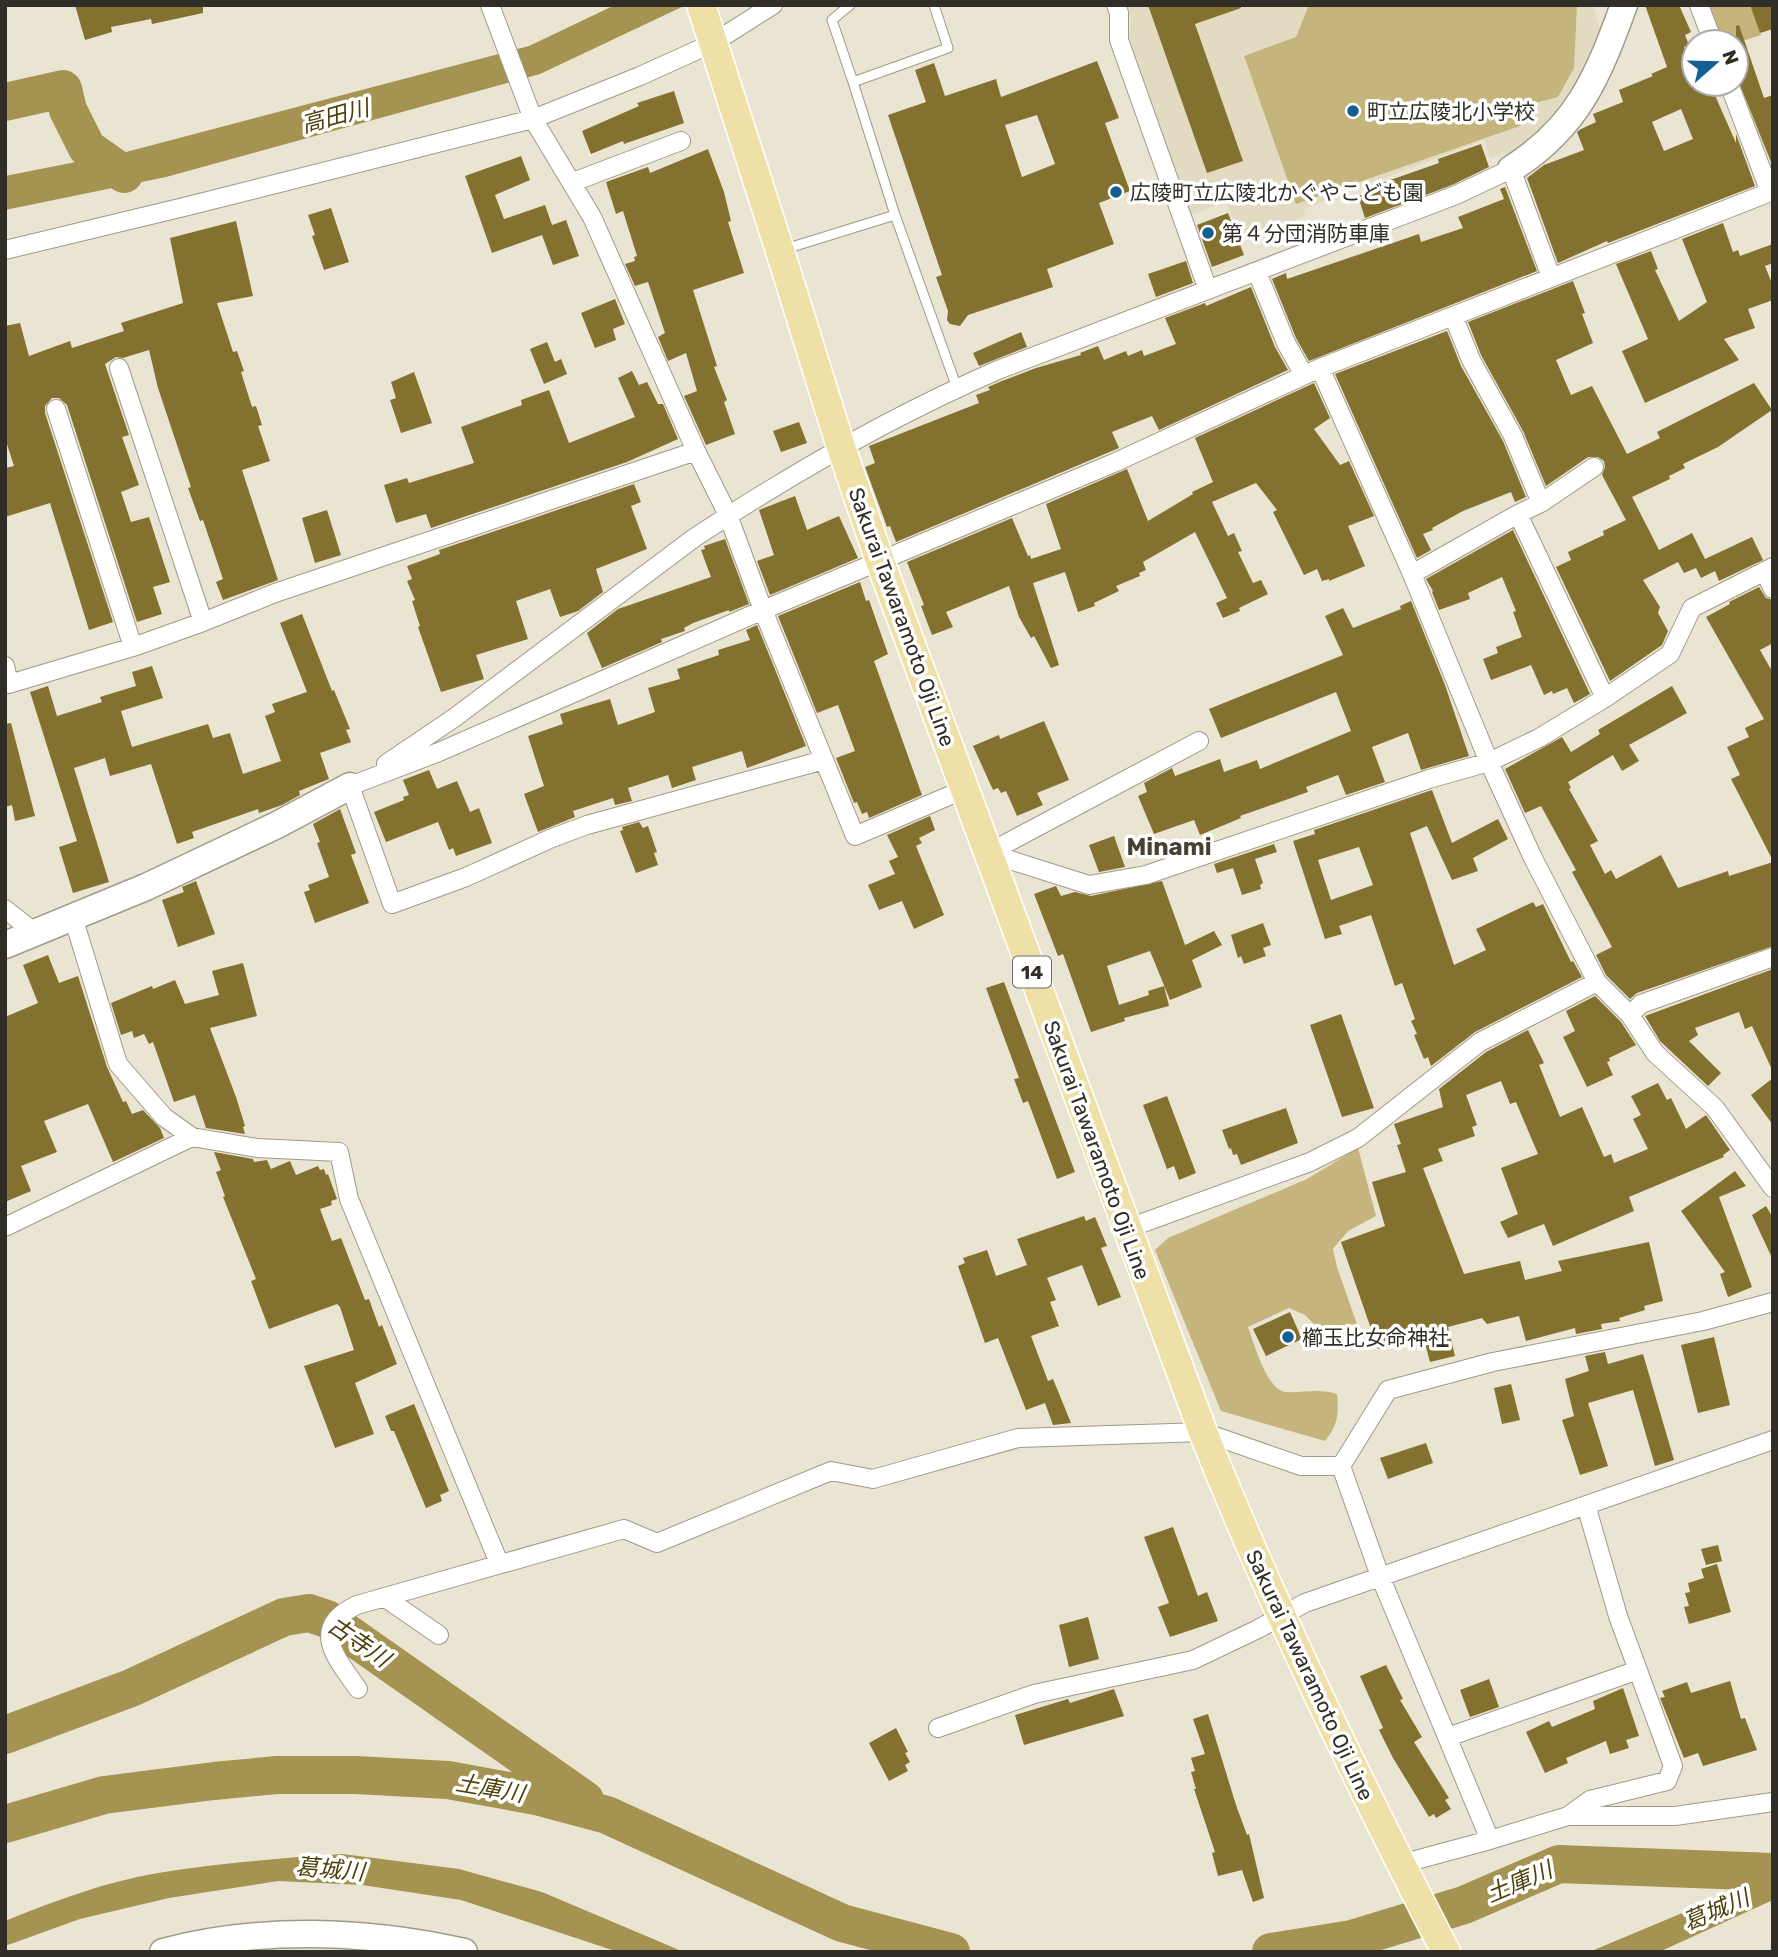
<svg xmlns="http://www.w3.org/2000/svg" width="1778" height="1957" font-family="Rubik,'Noto Sans JP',sans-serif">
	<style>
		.built { fill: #e2dbc1 }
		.green { fill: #c5b57c }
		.water { fill: #a59352 }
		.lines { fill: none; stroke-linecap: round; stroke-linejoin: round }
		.river { stroke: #a59352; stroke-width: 38 }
		.building { fill: #83712f; fill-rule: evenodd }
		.lane-casing { stroke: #9f9a88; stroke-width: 11 }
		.street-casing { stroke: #9f9a88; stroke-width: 20 }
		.secondary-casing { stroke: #9f9a88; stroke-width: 29 }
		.primary-casing { stroke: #fff; stroke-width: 31 }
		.lane { stroke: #fff; stroke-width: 9 }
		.street { stroke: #fff; stroke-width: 18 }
		.secondary { stroke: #fff; stroke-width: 26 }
		.primary { stroke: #efe0a7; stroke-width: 28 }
		.poi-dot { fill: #135f92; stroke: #fff; stroke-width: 2.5 }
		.labels { text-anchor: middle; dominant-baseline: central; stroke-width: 7; stroke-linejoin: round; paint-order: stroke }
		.shield { fill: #fff; stroke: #6e6d68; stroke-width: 2 }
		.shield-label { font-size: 19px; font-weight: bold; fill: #302e27 }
		.poi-label { font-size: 21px; fill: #302e27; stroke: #fff; text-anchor: start }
		.street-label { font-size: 21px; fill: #302e27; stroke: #fff }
		.water-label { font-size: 23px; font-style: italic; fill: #4c3f09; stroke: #fff }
		.quarter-label { font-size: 24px; font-weight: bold; fill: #464232; stroke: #fff }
	</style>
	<rect width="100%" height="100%" fill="#eae5d2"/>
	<path class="built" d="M1127,5H1593L1600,28L1577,82L1526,146L1490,159L1484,140L1304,209L1306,216L1240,239L1226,201L1191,215L1129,44L1131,19Z"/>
	<path class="green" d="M1309,5H1577L1574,68L1558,97L1527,105L1520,126L1296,204L1244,56L1296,37Z
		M1705,5H1750L1761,35C1718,50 1720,45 1705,5Z
		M1358,1148L1376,1216L1348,1231L1333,1249L1337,1267L1358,1327L1357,1335L1344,1342L1328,1338L1305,1315L1289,1308L1248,1327C1254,1343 1267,1391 1286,1392C1304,1393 1319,1388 1337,1394C1339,1414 1338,1425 1325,1441L1221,1411L1155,1250L1168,1238L1307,1179Z"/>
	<path class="water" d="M615,5H686L540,74L166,177L5,210V176L126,152L529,46Z
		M343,1854L459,1869L542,1892L684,1952H618L461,1900L362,1885L278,1881L169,1898L80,1919L5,1946V1921C54,1901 105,1882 158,1873C219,1863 281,1858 343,1854Z
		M1755,1859H1773V1900L1659,1952H1589L1754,1883Z"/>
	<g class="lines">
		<path class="river" d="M5,102L63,89L68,110L87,148L124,174
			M5,1735L131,1688L284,1617L309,1613L327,1619L585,1800
			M5,1824L104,1795L214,1781L277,1775H356L448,1780L536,1796L607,1815L842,1923L951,1952
			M1271,1952L1352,1939L1464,1905L1559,1864L1773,1872"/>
	</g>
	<path class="building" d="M75,5H203V13L152,24L151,19L111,27L112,32L85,40Z
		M1148,5H1240L1241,8L1195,24L1243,161L1207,173Z
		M1645,5H1679L1691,32L1685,35L1689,45L1684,47L1694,70V84H1710L1736,143V134L1755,186L1608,243L1607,241L1558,263L1527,178L1544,165L1584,150L1577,132L1581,129L1596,122L1593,114L1623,102L1619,90L1653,76L1651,74L1667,67ZM1681,109L1693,139L1664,151L1652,122Z
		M1750,5H1773V29L1760,33Z
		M1739,25L1764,98L1773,95V167L1736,75V26Z
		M1097,61L1119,118L1105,123L1130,191L1099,203L1114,244L1047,269L1053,287L968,315L960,326L950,324L947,320L948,311L936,277L942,275L888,115L926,102L915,70L934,63L945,96L996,79L1001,97ZM1037,115L1055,164L1022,177L1005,125Z
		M674,91L684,123L624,144L623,141L591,154L582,131L639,106L637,103Z
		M1481,144L1489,167L1452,185L1365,218L1358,196L1378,189L1376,185L1439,163L1438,159Z
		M708,149L724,192L731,221L728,222L744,273L693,290L717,366L714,367L727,400L724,402L735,434L706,445L684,396L697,391L686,353L668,361L658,337L665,333L648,282L635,286L625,264L635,261L634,257L637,256L623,211L616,214L606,182L648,167L650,173Z
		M521,156L530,180L495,195L504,219L545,205L552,225L566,220L579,256L553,265L542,235L492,253L465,176Z
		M1505,187L1537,271L1309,361L1296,338L1272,279L1286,273L1287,279L1419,234L1421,242L1463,228L1458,217L1504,199L1500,189Z
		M331,208L349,262L324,270L312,236L315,235L308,215Z
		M1228,213L1244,255L1212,267L1197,225Z
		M236,221L253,296L217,303L233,352L237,351L244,371L241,372L252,407L256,406L262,425L258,426L270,461L242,470L278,580L223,600L216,582L223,579L203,520L200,521L188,488L191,487L158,388L149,350L123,358L116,357L105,364L129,435L122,437L139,485L121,492L131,522L149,517L170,582L153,587L162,614L137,622L67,405L59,398H52L45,406V413L113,622L89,630L50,503L5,517V468L14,466L5,438V326L20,323L29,356L70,341L72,348L124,331L121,323L183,303L170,238Z
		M1723,223L1733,252L1738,250L1740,256L1773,244V263L1765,266L1773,286V300L1748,309L1755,328L1724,339L1739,360L1645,403L1622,351L1648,339L1616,264L1651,251L1658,269L1655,270L1679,321L1707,302L1682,239Z
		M1186,261L1193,283L1156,297L1148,274Z
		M1573,281L1585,313L1582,314L1593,343L1556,360L1571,395L1592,386L1627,454L1660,438L1657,432L1754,383L1772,410L1718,447L1683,464L1685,468L1669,476L1670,479L1632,497L1659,550L1692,533L1705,559L1752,537L1763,560L1719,581L1715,571L1701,578L1696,568L1684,573L1678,562L1643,580L1660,607L1658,613L1668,631L1662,645L1610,681L1556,567L1571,560L1568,552L1604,535L1603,531L1626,520L1602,475L1605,467L1604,461L1598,457H1588L1546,486L1523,431L1481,355L1468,322Z
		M1251,287L1275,347L1288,370L1159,430L1152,416L1112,432L1119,448L896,542L890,526L887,527L865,467L875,463L869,446L979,403L976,395L990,390L988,387L1002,381L1036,368L1081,355L1080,353L1098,346L1104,360L1126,351L1128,356L1142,350L1144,356L1176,344L1165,318L1205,303L1206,306Z
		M615,299L625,324L613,329L616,340L595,348L581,313Z
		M1447,331L1461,366L1503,441L1526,497L1515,502L1511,492L1463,511L1432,528L1433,530L1423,534L1431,550L1417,558L1335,374Z
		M1021,332L1027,347L979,366L973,353Z
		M547,342L555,362L561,359L567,374L544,384L530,349Z
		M632,371L639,385L647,382L658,404H663L678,439L627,462L431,528L426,514L396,523L384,485L407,478L409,483L474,463L461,427L522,405L521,400L549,390L569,443L635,417L618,378Z
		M414,372L432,423L401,433L390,400L396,398L391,382Z
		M1314,383L1330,418L1314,429L1340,465L1349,461L1374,516L1348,526L1365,566L1329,581V579L1322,581L1317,569L1304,575L1273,512L1277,510L1256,483L1212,502L1228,536L1234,533L1242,551L1238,552L1253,583L1261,580L1268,594L1239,608L1240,611L1223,618L1216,603L1227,598L1195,532L1143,562L1146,570L1139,573L1140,576L1116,586L1119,591L1094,603L1095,606L1078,612L1065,572L1033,583L1059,665L1051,668L1034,636L1031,638L1019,617L1009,586L946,612L953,627L932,635L921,606L924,605L907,562L1012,518L1028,556L1030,555L1031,559L1061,549L1046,504L1127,469L1148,521L1193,494L1192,492L1213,482L1195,438Z
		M799,422L807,443L781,452L773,431Z
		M634,484L641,502L631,506L647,549L596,569L603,592L578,611L560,617L550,589L516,601L528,639L476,655L484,679L441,692L418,627L420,626L412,601L415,600L407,581L412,579L407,566L440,554L439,550Z
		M795,496L807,530L839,516L858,558L770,595L757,561L774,555L759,510Z
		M327,510L341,555L315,563L302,518Z
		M1513,530L1590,694L1574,703L1567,688L1553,694L1552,691L1544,695L1531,665L1491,680L1483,659L1498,653L1496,647L1522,637L1513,612L1516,611L1502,577L1468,593L1470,599L1439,610L1432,592L1433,591L1426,579Z
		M725,539L749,604L729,612V610L693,623L684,628L685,631L661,639L662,642L602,668L587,633L618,609L711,577L701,550L705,549L704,546Z
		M860,582L866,601L869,600L888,654L874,661L922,795L869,818L867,812L862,814L857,802L854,803L836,758L855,751L838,705L817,713L778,616Z
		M1759,587L1766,598L1773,600V643L1760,650L1773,673V861L1731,779L1740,775L1727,747L1749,737L1745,728L1764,719L1706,617L1730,604L1729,602Z
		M1411,601L1445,685L1469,756L1421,770L1408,733L1372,747L1385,782L1346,795L1338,775L1306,787L1308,792L1240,816L1241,818L1200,835L1194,820L1154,834L1138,796L1147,792L1144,783L1172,768L1175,776L1220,759L1224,772L1257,760L1260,769L1351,731L1336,692L1221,738L1209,709L1343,655L1325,616L1343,608L1353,628L1401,609L1400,606Z
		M302,614L332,691L334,690L350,729L346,730L351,742L320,753L329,779L299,791L300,795L282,805L259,813L258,809L192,832L194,838L177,844L151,764L110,776L105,758L74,768L109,882L73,893L59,847L77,841L30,692L48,686L57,716L102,702L100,697L136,686L132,672L152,666L163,698L121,711L132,747L208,724L213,738L230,733L243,774L281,761L265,716L275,712L272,704L307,692L280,623Z
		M757,625L806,746L747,768L742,751L692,767L696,780L672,788L668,775L628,788L632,801L615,805L613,798L573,811L575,817L538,832L524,794L544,786L528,736L563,724L560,714L610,699L618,725L655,712L648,688L680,679L677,669L719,655L718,650L750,640L746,630Z
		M1672,686L1687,713L1629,745L1639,761L1622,771L1613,755L1568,782L1571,788L1569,789L1598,841L1590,845L1605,874L1611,870L1616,879L1661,855L1678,888L1728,871L1729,876L1773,862V946L1637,993L1630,999L1606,975L1596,955L1612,947L1572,872L1576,870L1541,806L1525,813L1505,769L1562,737L1571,752L1600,734L1598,730Z
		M1044,721L1069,780L1037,793L1043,805L1017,816L1006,791L1001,793L998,788L993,790L973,746L999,735L1000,739Z
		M11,723L35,816L15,821L12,805L5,807V724Z
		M429,770L437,789L457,781L470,812L479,808L492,843L456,856L453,848L449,850L438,822L386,842L374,812L404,800L403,797L409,795L403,780Z
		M1432,790L1452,843L1498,819L1508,839L1473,858L1478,871L1452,880L1427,826L1410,833L1454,965L1486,950L1476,929L1533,902L1536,907L1543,904L1571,962L1573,961L1582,977L1475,1032L1431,1066L1428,1057L1424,1059L1414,1035L1417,1034L1411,1021L1415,1019L1402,983L1395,986L1371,915L1339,926L1342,934L1325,939L1293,841L1315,834L1314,830ZM1359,847L1373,885L1331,900L1318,860Z
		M340,809L356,853L351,855L369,903L315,923L304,892L310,890L308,885L329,877L317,843L320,842L313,824Z
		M930,816L935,830L919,838L922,843L916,846L944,915L914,929L902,901L879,910L868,885L895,874L889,861L898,857L887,835Z
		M639,822L643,828L648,826L657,852L654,853L658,865L636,873L620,831L623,830L622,827Z
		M1114,836L1125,867L1099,872L1089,845Z
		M1274,844L1277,852L1255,859L1263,883L1260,885L1261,889L1242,895L1233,868L1217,873L1214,864Z
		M196,881L215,934L178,947L162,900L184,892L182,887Z
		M1162,881L1185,945L1214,931L1222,945L1192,960L1202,987L1170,1000L1150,951L1107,966L1119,1005L1149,995L1148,991L1164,986L1169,1006L1124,1018L1125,1021L1091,1032L1063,954L1058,956L1034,894L1056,886L1061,896L1075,892L1091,896Z
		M1263,923L1271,945L1263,948L1266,956L1244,964L1241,956L1238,958L1231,935Z
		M48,955L59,983L78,976L107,1067L123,1102L126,1101L132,1114L143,1110L160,1128L164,1138L113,1162L88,1104L44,1121L57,1152L21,1166L31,1191L5,1202V1017L38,1003L23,965Z
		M243,963L257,1016L210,1028L236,1097L245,1126L243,1127L245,1134L206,1128L195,1095L174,1102L153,1042L149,1044L144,1034L134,1038L132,1031L121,1035L111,1003L152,986L153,989L175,980L185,1004L219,995L212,971Z
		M1773,969V1072L1752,1026L1745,1029L1739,1012L1695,1028L1698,1035L1689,1041L1721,1073L1708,1086L1660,1041L1645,1016Z
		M1004,982L1075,1172L1057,1179L1028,1101L1023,1103L1014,1079L1019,1078L986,988Z
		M1595,996L1621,1022L1636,1045L1609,1058L1610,1061L1607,1062L1613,1075L1587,1087L1563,1037L1575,1031L1566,1011Z
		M1341,1014L1374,1108L1342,1117L1310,1025Z
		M1528,1030L1544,1063L1539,1065L1560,1117L1582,1107L1604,1157L1611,1154L1614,1163L1648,1149L1633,1119L1641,1115L1631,1096L1658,1083L1667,1100L1671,1098L1686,1129L1706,1115L1730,1150L1723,1155L1724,1157L1629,1197L1634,1211L1553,1246L1544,1224L1508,1238L1500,1222L1518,1214L1501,1168L1538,1154L1516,1102L1510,1104L1501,1081L1466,1095L1477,1125L1472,1127L1475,1136L1438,1149L1443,1161L1423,1168L1464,1274L1520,1261L1525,1280L1562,1271L1558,1261L1649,1242L1663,1301L1644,1306L1645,1310L1619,1318L1620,1321L1601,1324L1602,1329L1576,1334L1575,1328L1526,1341L1519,1316L1487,1324L1482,1318L1448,1327L1455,1356L1430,1362L1422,1332L1378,1349L1341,1242L1385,1226L1372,1182L1406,1172L1397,1145L1401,1144L1394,1124L1443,1107L1439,1089L1486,1052Z
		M1773,1078V1125L1751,1095Z
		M1167,1096L1196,1173L1179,1180L1174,1166L1167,1169L1143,1105Z
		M1286,1108L1298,1143L1241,1165L1237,1154L1233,1155L1231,1148L1229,1149L1222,1130Z
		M214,1152L253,1159L254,1162L267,1160L271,1169L290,1161L296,1175L318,1166L320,1170L324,1169L326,1175L328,1174L337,1199L331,1201L332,1205L320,1209L332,1241L341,1238L365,1300L369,1299L379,1327L382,1325L397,1364L355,1383L374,1434L335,1448L304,1366L354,1350L340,1307L337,1304L269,1329L251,1281L256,1279L223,1197L225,1196L216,1172L221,1170Z
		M1735,1171L1746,1186L1719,1197L1752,1287L1728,1297L1720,1274L1725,1272L1681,1211Z
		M1766,1206L1773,1218V1260L1752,1215Z
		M1084,1216L1086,1221L1095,1217L1107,1246L1101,1248L1121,1297L1098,1306L1082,1265L1047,1278L1056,1300L1050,1302L1059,1326L1031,1336L1048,1381L1053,1379L1071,1423L1053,1425L1045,1403L1026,1410L998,1338L985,1343L958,1266L965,1263L963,1258L987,1250L996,1276L1027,1265L1017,1239Z
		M1290,1312L1302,1339L1266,1356L1253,1329Z
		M1714,1337L1730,1405L1698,1413L1681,1345Z
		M1605,1352L1608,1364L1643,1354L1674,1460L1655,1466L1633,1390L1588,1403L1608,1466L1580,1475L1562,1420L1574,1416L1565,1379L1589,1371L1585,1356Z
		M1511,1384L1520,1420L1502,1424L1494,1388Z
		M414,1404L449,1491L440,1495L442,1501L426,1508L394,1431H391L385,1416Z
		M1426,1443L1433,1463L1388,1479L1380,1458Z
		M1173,1527L1198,1596L1207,1592L1218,1621L1170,1637L1158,1607L1169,1603L1144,1537Z
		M1718,1545L1722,1561L1706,1565L1701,1549Z
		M1717,1564L1731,1612L1689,1624L1684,1607L1689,1606L1685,1593L1690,1592L1688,1583L1704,1578L1701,1569Z
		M1088,1617L1099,1659L1069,1667L1059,1625Z
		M1386,1665L1403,1699L1400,1700L1422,1737L1414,1742L1449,1798L1445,1800L1451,1809L1436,1818L1434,1814L1429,1817L1393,1758L1379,1730L1383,1728L1360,1676Z
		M1489,1679L1499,1707L1470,1717L1460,1690Z
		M1730,1681L1741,1719L1745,1718L1757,1750L1703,1766L1698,1753L1684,1758L1660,1698L1665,1697L1662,1691L1687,1682L1691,1693Z
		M1623,1688L1639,1736L1626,1740L1629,1748L1610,1754L1606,1741L1566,1758L1568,1763L1545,1773L1526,1732L1549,1721L1552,1727L1595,1709L1593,1701Z
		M1114,1689L1124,1716L1024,1745L1015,1715L1068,1699L1070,1703Z
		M1208,1714L1236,1805L1247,1835L1249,1834L1264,1898L1253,1902L1242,1870L1218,1876L1212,1853L1215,1852L1194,1789H1196L1191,1772L1195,1771L1191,1758L1205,1754L1193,1719Z
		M896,1728L908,1752L905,1753L910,1762L905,1765L908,1771L889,1781L869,1743Z"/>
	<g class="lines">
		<g class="lane-casing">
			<path id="lane" d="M850,5L832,20L853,82L948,48L934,5
				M853,82L895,215L957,388
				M782,250L895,215"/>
		</g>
		<g class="street-casing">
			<path id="street" d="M490,5L533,119L592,217L696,451L728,515L763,610L855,836L965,789
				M1116,5L1119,13V40L1208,290
				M1699,5L1713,42
				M1729,84L1770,192
				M573,182L681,141
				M5,250L188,206L533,119L640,76L713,43L773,5
				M1257,272L1286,343L1304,375
				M1450,317L1456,323L1471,360L1513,436L1541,503
				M119,368L203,622
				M1320,368L1412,574L1489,762L1533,858L1597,982L1630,1015L1655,1053L1715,1108L1773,1188
				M56,409L133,647
				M1518,514L1541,503L1594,467
				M1764,571L1773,589
				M1412,574L1518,514L1605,698
				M5,666L9,684L133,647L203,622L275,593L696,451
				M386,764L454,718L694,538C791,474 892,416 998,370L1456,195L1511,169L1551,277
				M350,786L439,752L763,610L1116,462L1320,368L1773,191
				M350,786L392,904L466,877L552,838L587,825L824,760
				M988,853L1089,885L1146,875L1429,779L1489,762L1539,738L1605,698L1670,654L1692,608L1773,567
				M988,853L1199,741
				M5,909L34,932
				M73,917L118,1064L164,1117L192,1137L257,1148L339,1152L349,1199L499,1563
				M1630,1015L1641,1004L1773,957
				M5,1227L192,1137
				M1126,1229L1310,1162L1358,1138L1480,1042L1597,982
				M384,1597L439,1635
				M358,1689C337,1659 308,1628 357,1605L624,1529L657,1543L831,1471L873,1479L1018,1438L1203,1432L1301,1466H1341
				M938,1728L1034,1694L1193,1660L1258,1629L1305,1603L1773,1440
				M1448,1737L1638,1670
				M1568,1816H1675L1773,1802
				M1490,1840L1380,1576L1341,1466L1388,1390L1493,1362L1703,1321L1773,1302
				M1401,1864L1490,1840L1568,1816L1590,1800L1667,1781L1673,1766L1618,1616L1586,1505"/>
		</g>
		<g class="secondary-casing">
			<path id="secondary" d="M1511,169C1578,127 1598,76 1624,5
				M5,945L146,887L277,825L350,786
				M163,1952C261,1926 366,1930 464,1952"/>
		</g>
		<g class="primary-casing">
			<path id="primary" d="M701,5L780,251L841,447L880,561L1203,1432C1274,1610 1358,1781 1446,1952"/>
		</g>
		<use href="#lane" class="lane"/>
		<use href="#street" class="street"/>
		<use href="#secondary" class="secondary"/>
		<use href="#primary" class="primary"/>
	</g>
	<g class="poi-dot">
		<circle cx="1353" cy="111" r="7"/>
		<circle cx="1116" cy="192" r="7"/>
		<circle cx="1208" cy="233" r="7"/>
		<circle cx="1288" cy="1337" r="7"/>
	</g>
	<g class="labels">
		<rect class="shield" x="1013" y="956.5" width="38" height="31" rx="5"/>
		<g class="shield-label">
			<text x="1032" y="972">14</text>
		</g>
		<g class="poi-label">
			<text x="1367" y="111">町立広陵北小学校</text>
			<text x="1130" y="192">広陵町立広陵北かぐやこども園</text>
			<text x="1222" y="233">第４分団消防車庫</text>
			<text x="1302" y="1337">櫛玉比女命神社</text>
		</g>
		<g class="street-label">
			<text transform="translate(902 617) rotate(70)">Sakurai Tawaramoto Oji Line</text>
			<text transform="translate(1097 1150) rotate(70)">Sakurai Tawaramoto Oji Line</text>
			<text transform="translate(1310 1675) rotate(65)">Sakurai Tawaramoto Oji Line</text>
		</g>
		<g class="water-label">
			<text transform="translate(335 116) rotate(-15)">高田川</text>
			<text transform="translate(359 1642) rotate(34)">古寺川</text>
			<text transform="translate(490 1788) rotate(10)">土庫川</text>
			<text transform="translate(330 1869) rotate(5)">葛城川</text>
			<text transform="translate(1519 1882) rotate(-23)">土庫川</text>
			<text transform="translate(1716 1910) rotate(-23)">葛城川</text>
		</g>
		<g class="quarter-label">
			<text x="1169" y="847">Minami</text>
		</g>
	</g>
	<rect width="1778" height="1957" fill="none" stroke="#302e27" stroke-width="14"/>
	<g transform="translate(1715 63) rotate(70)"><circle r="33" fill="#ffffff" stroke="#acaba9" stroke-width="2"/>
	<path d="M0-5L12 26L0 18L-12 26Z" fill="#135f92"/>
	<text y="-10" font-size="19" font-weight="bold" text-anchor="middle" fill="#302e27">N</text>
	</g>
</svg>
